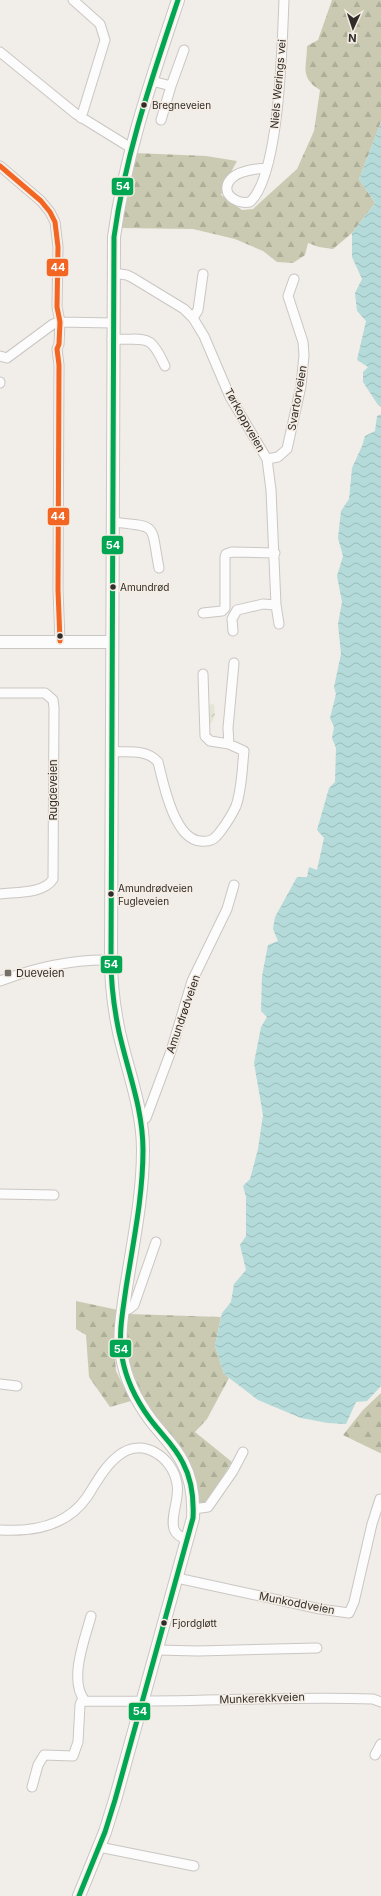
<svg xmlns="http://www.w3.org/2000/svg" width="381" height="1896" font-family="Inter,sans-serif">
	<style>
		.forest { fill: url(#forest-firs) }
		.park { fill: url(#park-crowns) }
		.water { fill: url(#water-waves) }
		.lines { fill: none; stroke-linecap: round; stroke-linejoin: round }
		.street-casing { stroke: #cac6c3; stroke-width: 11 }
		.secondary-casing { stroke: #cac6c3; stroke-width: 14 }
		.street { stroke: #fdfcfc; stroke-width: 9 }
		.secondary { stroke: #fdfcfc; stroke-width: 12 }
		.bus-1-casing { stroke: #f5ede4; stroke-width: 8 }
		.bus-2-casing { stroke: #f5ede4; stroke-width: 8 }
		.bus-1 { stroke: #00a651; stroke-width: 5 }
		.bus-2 { stroke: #f26522; stroke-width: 5 }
		.bus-dot { fill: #2f2c29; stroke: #f5ede4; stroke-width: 1.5 }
		.poi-dot { fill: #73706c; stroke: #f5ede4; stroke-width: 1.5 }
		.labels { text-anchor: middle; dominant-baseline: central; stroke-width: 3; stroke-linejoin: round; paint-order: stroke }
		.bus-label { font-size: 10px; fill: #2f2c29; stroke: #f5ede4; text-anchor: start }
		.street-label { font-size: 11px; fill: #2f2c29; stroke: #f5ede4 }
		.poi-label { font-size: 11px; fill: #2f2c29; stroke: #f5ede4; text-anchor: start }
		.line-badge { stroke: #f5ede4; stroke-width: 1.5 }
		.badge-label { font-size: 11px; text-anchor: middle; font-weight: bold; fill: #fff }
	</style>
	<defs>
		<pattern id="forest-firs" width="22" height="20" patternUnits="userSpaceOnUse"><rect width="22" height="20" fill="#c9cab1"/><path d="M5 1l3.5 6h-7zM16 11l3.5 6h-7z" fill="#adae98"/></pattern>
		<pattern id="park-crowns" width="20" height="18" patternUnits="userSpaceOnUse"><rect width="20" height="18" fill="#e4e5d3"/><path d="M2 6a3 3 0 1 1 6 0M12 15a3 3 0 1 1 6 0" fill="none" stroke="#c4c5b5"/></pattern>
		<pattern id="water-waves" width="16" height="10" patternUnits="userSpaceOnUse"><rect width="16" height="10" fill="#b4dbd9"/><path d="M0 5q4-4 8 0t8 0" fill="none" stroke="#9bbcba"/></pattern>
	</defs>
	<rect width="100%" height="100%" fill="#f1ede8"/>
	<path class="forest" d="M332,0H381V122L359,179L375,203L352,233L333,249L319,247L308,243L305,255L293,263L277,262L263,251L235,239L193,229L121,228L134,153L206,156L237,161L226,181L221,195L242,210L253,209L297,169L314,131L320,90C299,77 307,67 307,46L318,40Z
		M76,1301L118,1310L114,1348L116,1371L131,1401L110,1407L89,1377L86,1335L76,1329Z
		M128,1314L221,1317L215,1346L224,1374L229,1378L207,1419L195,1432L232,1462L205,1504L197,1506V1488L139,1393L129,1370L124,1345Z
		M381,1393V1453H380L343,1435L363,1410Z"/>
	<path class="park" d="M214,704L215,716L209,727L208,705Z"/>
	<path class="water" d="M381,122V407L378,405L363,382V372L368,367L357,360L366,321L357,311L355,293L362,279L352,257V233L375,203L359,179Z
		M381,414V1386L367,1401L356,1402L346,1424L328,1423L301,1418L258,1400L224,1374L215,1346L222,1313L231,1302L234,1284L246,1270L240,1245L246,1236V1197L243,1186L250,1179L258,1149L263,1115L254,1063L261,1027L267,1017L261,1011L262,976L268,945L278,941L273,929L275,917L297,877H307L309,867L317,870L324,838L317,830L329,788L335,782L336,748L332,738L334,727L330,718L336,694L334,687L341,654L338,624L342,602L337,576L343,556L338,538L341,511L349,499L352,468L362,446L365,436L375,431L377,416Z"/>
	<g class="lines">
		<g class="street-casing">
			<path id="street" d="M73,0L100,24L105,40L81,118
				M0,52L76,114L131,148
				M152,81L171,86L184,50
				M161,120L171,86
				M0,166L41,201L50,212L55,222L58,247L57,307L60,322L59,344L57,349L59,365L58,590L60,641
				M266,168C256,169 241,170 233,177C218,190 233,205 250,202C280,175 282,43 284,0
				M113,273L127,275L133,278L184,309L193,318L204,336L230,397L267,459L271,490L276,605L279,624
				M193,318L198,310L203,274
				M112,339C146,341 149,331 165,366
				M0,356L7,358L53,324L60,322L113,323
				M0,382V383
				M267,459L278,457L287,449L301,386L304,355L303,342L288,296L294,279
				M112,522C160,527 150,523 159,568
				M203,613L222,611L225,608V557L226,554L232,552L275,553
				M233,631L232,619L237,610L263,604L276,605
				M0,693H45L53,700L54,708L53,879C44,894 16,892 0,894
				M229,744L228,728L234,663
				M111,752C127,752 147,749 158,762C163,782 174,839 200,841C210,842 214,840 220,832C226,824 232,815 236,806C242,789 242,769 244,751L229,744L210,741L205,736L203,674
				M0,981C34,968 74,959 111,960
				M141,1121L146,1118L171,1051L192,981L227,909L234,885
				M0,1194L54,1195
				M123,1310L129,1309L134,1305L156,1242
				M0,1384L17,1386
				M193,1509L208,1507L233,1471L243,1452
				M0,1530C33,1532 67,1526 87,1497C96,1483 105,1466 118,1456C142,1436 173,1457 177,1484C180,1499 170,1516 174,1529C176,1535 182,1538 188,1540
				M177,1578L320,1609L349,1613L354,1602L372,1524L380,1499
				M157,1650L198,1651L317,1648
				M85,1701C68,1680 85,1639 91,1616
				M375,1755L381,1744
				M32,1787L38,1765L44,1755L73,1756L78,1742L80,1705L81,1702L85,1701C181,1703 277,1696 373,1699L381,1702
				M99,1847L194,1866"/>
		</g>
		<g class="secondary-casing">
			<path id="secondary" d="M0,642H112
				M79,1896L105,1832L115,1800L193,1518C194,1499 192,1480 183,1463C175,1446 161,1434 150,1419C136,1400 126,1380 122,1357C118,1334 123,1310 126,1288C133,1243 143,1196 143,1150C143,1109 128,1072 119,1032C114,1008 111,985 111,960L114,237C125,155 152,78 178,0"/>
		</g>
		<use href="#street" class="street"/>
		<use href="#secondary" class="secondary"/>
		<g class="bus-1-casing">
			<path id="bus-1" d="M79,1896L105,1832L115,1800L193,1518C194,1499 192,1480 183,1463C175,1446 161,1434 150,1419C136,1400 126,1380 122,1357C118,1334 123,1310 126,1288C133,1243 143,1196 143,1150C143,1109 128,1072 119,1032C114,1008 111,985 111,960L114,237C125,155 152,78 178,0"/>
		</g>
		<g class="bus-2-casing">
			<path id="bus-2" d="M0,166L41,201L50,212L55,222L58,247L57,307L60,322L59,344L57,349L59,365L58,590L60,641"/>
		</g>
		<use href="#bus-1" class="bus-1"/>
		<use href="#bus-2" class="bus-2"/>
	</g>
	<g class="bus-dot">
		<circle cx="144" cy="105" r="3.5"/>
		<circle cx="113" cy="587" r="3.5"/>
		<circle cx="60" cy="636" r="3.5"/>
		<circle cx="111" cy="894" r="3.5"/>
		<circle cx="164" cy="1623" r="3.5"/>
	</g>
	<rect class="poi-dot" x="4" y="969" width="8" height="8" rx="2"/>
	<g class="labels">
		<g class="bus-label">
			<text x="152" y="105">Bregneveien</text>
			<text x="120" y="587">Amundrød</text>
			<text x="118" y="888">Amundrødveien<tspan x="118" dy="13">Fugleveien</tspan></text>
			<text x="172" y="1623">Fjordgløtt</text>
		</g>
		<g class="street-label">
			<text transform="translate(278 84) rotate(-85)">Niels Werings vei</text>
			<text transform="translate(297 398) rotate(-80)">Svartorveien</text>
			<text transform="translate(245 420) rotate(61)">Tørkoppveien</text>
			<text transform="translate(53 790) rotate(-90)">Rugdeveien</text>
			<text transform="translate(183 1014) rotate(-71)">Amundrødveien</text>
			<text transform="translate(297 1603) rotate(11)">Munkoddveien</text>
			<text transform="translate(262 1698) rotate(-2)">Munkerekkveien</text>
		</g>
		<g class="poi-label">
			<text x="16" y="973">Dueveien</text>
		</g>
	</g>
	<g class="line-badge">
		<rect x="111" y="177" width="23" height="19" rx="4" fill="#00a651"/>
		<rect x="46" y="258" width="23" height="19" rx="4" fill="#f26522"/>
		<rect x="47" y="507" width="23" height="19" rx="4" fill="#f26522"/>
		<rect x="101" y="535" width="23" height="20" rx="4" fill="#00a651"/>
		<rect x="100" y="955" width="23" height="19" rx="4" fill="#00a651"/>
		<rect x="109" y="1339" width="23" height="19" rx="4" fill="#00a651"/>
		<rect x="128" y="1702" width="23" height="19" rx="4" fill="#00a651"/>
	</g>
	<g class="badge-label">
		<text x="123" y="190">54</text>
		<text x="58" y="271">44</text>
		<text x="58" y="520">44</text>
		<text x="113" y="549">54</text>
		<text x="111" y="968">54</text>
		<text x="121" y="1353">54</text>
		<text x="140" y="1715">54</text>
	</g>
	<g transform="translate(353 28) rotate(183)" stroke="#f5ede4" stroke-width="3" paint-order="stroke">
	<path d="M0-3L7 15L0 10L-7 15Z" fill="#2f2c29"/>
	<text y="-6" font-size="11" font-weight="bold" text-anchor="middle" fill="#2f2c29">N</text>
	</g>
</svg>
